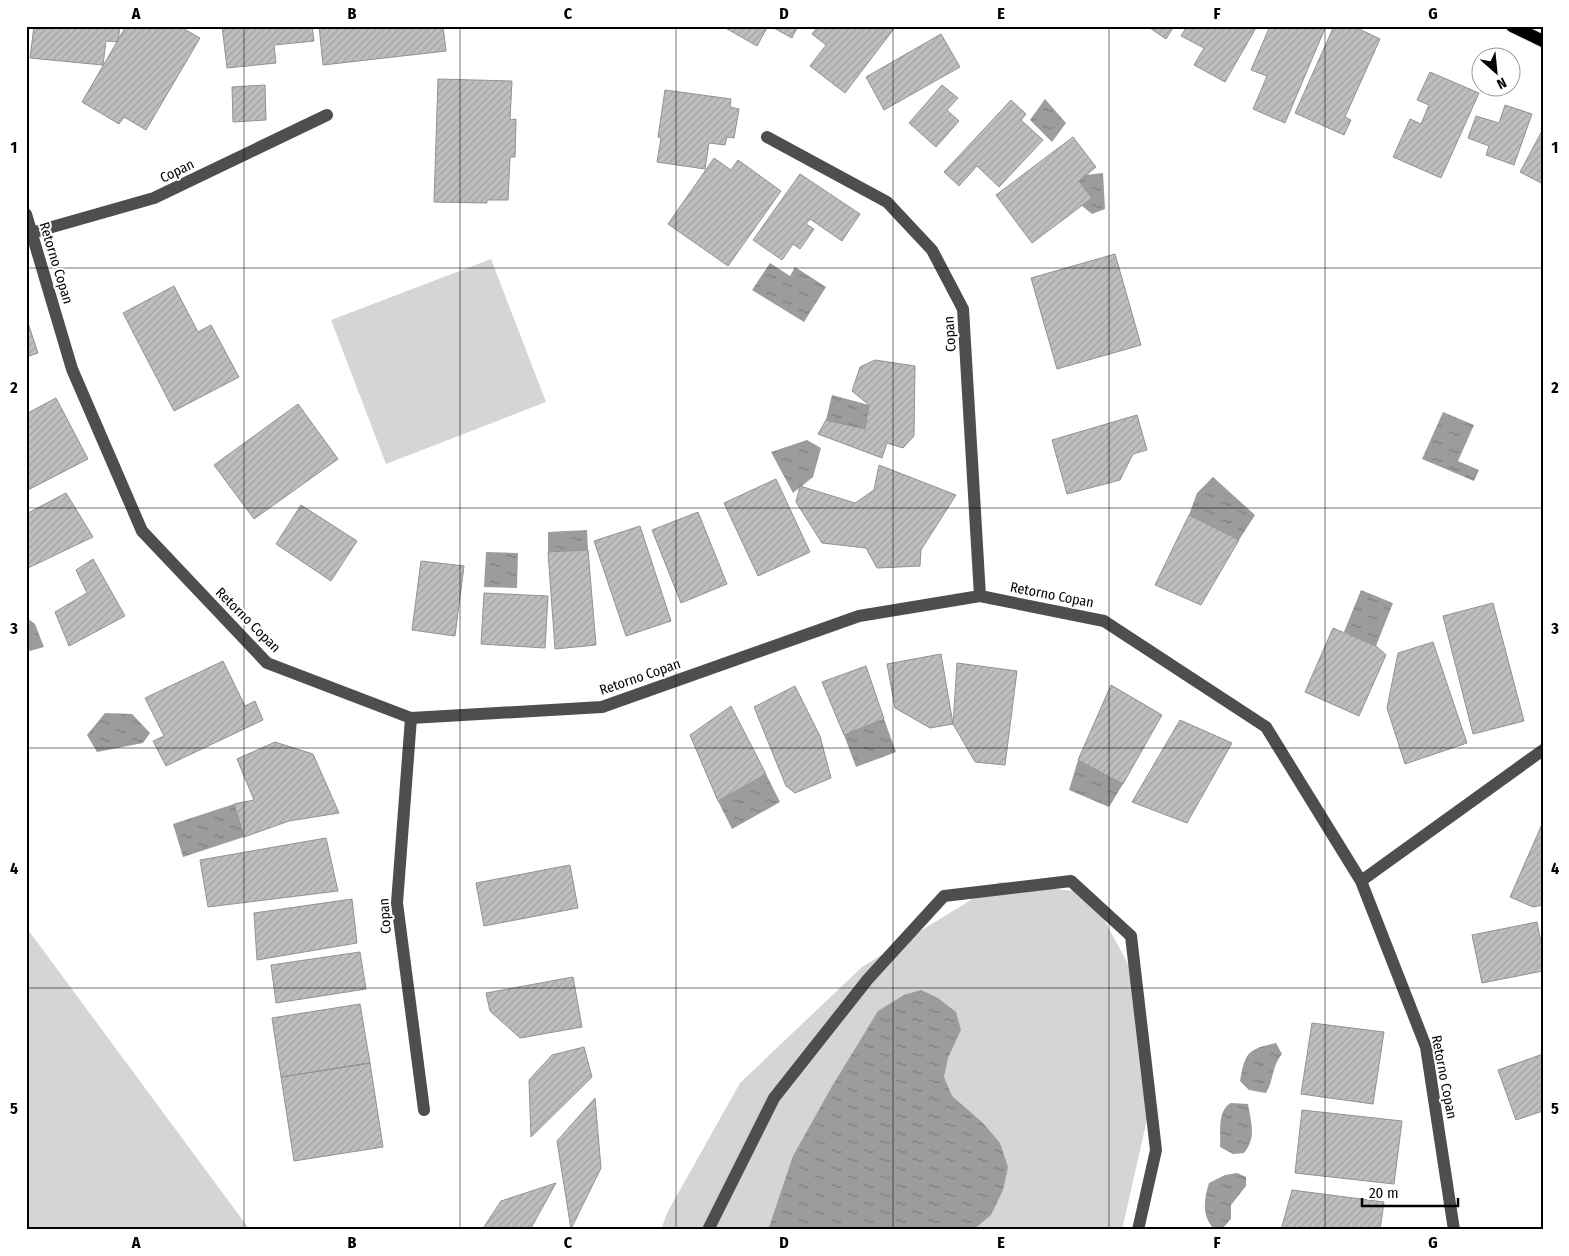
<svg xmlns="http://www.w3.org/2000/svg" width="1569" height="1256" font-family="'Fira Sans Condensed',sans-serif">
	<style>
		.grass { fill: #d5d5d5 }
		.water { fill: url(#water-ripples) }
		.building { fill: url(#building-hatch); stroke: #929292 }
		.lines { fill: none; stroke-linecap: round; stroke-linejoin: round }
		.major-casing { stroke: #dbdbdb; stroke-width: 14 }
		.minor { stroke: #4e4e4e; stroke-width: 12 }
		.major { stroke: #000; stroke-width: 12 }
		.grid { fill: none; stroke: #000; stroke-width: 1; stroke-opacity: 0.55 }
		.labels { text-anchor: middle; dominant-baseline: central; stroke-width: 4; stroke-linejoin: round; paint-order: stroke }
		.street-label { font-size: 14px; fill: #000; stroke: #fff }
		.neatline { fill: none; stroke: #000; stroke-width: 2 }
		.grid-label { font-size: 16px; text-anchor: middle; font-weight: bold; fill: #000 }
	</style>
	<defs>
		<pattern id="water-ripples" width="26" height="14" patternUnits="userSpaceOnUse" patternTransform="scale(1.25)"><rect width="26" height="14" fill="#9c9c9c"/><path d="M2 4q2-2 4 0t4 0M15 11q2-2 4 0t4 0" fill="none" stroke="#7d7d7d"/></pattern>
		<pattern id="building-hatch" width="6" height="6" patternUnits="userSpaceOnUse" patternTransform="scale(1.25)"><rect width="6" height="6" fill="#bebebe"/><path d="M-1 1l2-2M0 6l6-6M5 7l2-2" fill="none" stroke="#a2a2a2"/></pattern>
	</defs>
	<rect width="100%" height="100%" fill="#fff"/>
	<path class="grass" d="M491,259L546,402L386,464L331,320Z
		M1000,882L1090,893L1144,994L1148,1115L1122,1230H661L667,1213L740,1083L862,967Z
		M26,927L250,1230H26Z"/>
	<path class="water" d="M1045,99L1066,123L1052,142L1030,120Z
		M1103,173L1105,209L1092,214L1081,205L1079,181L1086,175Z
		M770,263L790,276L795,267L826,287L804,322L752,290Z
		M832,395L869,405L865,429L826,420Z
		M1443,412L1474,425L1458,461L1479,470L1474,481L1422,459Z
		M807,440L821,448L813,477L793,493L771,452Z
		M1213,477L1255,515L1239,540L1189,515L1197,493Z
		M587,530L588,550L548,552V532Z
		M486,552L518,553L517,588L484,587Z
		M1361,590L1393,603L1376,646L1344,632Z
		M26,617L35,624L44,647L26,652Z
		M105,713L132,714L150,733L143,743L97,752L87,735Z
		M884,719L896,752L856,767L844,735Z
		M1078,760L1123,784L1109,807L1069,790Z
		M766,774L780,802L732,829L718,801Z
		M234,804L244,837L183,857L173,824Z
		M921,990L938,998L956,1012L961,1030L948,1058L944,1077L952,1096L983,1123L1000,1143L1008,1167L1003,1190L991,1215L973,1230H768L793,1156L831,1088L878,1011L904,995Z
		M1276,1043L1282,1054C1272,1066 1274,1079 1266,1093L1249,1090L1240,1081C1245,1052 1248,1049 1276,1043Z
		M1231,1103L1248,1104C1251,1123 1257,1137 1244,1153L1233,1154L1220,1147C1221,1134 1217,1110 1231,1103Z
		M1237,1173L1246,1177V1186L1231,1205V1219L1221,1230H1215C1201,1216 1204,1200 1209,1183L1225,1175Z"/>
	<path class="building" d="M34,26H120L118,42L106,41L103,65L30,58Z
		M126,26H179L200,38L146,130L124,117L119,124L82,102Z
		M222,26H312L314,41L274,45L276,63L227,68Z
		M319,26H443L446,51L323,65Z
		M722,26H768L757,46Z
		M770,26H798L792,38Z
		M818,26H896L845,93L810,66L826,45L812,34Z
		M1147,26H1174L1166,39Z
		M1187,26H1257L1225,82L1194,65L1204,48L1181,36Z
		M1270,26H1326L1285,123L1253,109L1267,76L1251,70Z
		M1334,26H1353L1380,39L1345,117L1351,120L1344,135L1295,113Z
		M941,34L960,67L884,110L866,77Z
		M1430,72L1479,93L1441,178L1393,157L1410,119L1421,124L1429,105L1417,100Z
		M438,79L512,81L510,120L516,119L515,157H510L508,200H487V203L434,202Z
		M265,85L266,120L233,122L232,87Z
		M942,85L958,98L947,110L959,121L936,147L909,123Z
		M665,90L731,99L730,107L739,109L734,138L727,137L725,145L709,143L705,169L657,162L661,138L658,137Z
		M1011,100L1026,114L1021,120L1043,140L999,187L977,166L959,186L944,172Z
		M1505,105L1532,114L1514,165L1486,155L1489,146L1468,138L1476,116L1499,123Z
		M1543,129V184L1520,172Z
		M1073,137L1096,167L1079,181L1092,198L1032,243L996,195Z
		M714,158L731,170L738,160L781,191L728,266L668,224Z
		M800,174L860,214L842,241L810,219L806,224L814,229L800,249L793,244L782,260L753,240Z
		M1115,254L1141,345L1057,369L1031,278Z
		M174,286L198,332L211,325L239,377L174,411L123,313Z
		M26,317L38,353L26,357Z
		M875,360L915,366L914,436L903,448L887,443L882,458L818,434L826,420L865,429L869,405L852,391L860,367Z
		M56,398L88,459L26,491V414Z
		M298,404L338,459L254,519L214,465Z
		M1137,415L1147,450L1133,454L1120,480L1067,494L1052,440Z
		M879,465L956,495L921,550L920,566L877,568L866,548L822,543L796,502L800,486L855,503L874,490Z
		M776,479L810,552L758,576L724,503Z
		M66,493L93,537L28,568L26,565V514Z
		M301,505L357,541L331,581L276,544Z
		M698,512L727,584L681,603L652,530Z
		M1189,515L1239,540L1201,605L1155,585Z
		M640,526L671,621L626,636L594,541Z
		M588,550L596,645L555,649L548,552Z
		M93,559L125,616L69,646L55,612L87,593L76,570Z
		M421,561L464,566L455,636L412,630Z
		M484,593L548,596L545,648L481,644Z
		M1493,603L1524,721L1473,734L1443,616Z
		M1333,628L1376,646L1386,655L1359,716L1305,692Z
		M1433,642L1467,743L1405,764L1387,708L1398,653Z
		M941,654L953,724L930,728L895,708L887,664Z
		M223,661L245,706L255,701L263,720L166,766L153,741L164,736L145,698Z
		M957,663L1017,671L1005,765L975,762L953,724Z
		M866,666L884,719L844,735L822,682Z
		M1111,685L1162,715L1123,784L1078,760Z
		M795,686L820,736L831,778L795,793L786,786L754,707Z
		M731,706L766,774L718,801L690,735Z
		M1180,720L1232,743L1187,823L1132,802Z
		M275,742L313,754L339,813L289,821L244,837L234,804L254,800L237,759Z
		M1543,822V905L1533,907L1510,897Z
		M326,838L338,891L208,907L200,860Z
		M570,865L578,908L484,926L476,883Z
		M352,899L357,943L257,960L254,913Z
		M1537,922L1543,952V971L1482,983L1472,935Z
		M360,952L366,989L276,1003L271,965Z
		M573,977L582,1027L520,1038L490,1011L486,993Z
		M360,1004L370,1063L281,1077L272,1018Z
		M1312,1023L1384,1032L1373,1104L1301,1094Z
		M584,1047L592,1077L531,1137L529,1080L552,1055Z
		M1543,1054V1111L1516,1120L1498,1070Z
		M370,1063L383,1147L294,1161L281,1077Z
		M595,1098L601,1168L571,1229L557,1141Z
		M1302,1110L1402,1121L1394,1184L1295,1173Z
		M556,1183L530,1230H482L501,1201Z
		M1292,1190L1384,1202L1380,1230H1281Z"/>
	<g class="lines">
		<g class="major-casing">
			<path id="major" d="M1512,26L1543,41"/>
		</g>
		<path class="minor" d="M767,137L887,202L932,250L963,309L980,596
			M26,214L72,369L142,531L267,663L411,718L602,707L859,616L980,596L1104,621L1266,727L1361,881L1426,1047L1454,1230
			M31,233L154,198L327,115
			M411,718L397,903L424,1110
			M1361,881L1543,750
			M708,1230L774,1098L868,979L944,896L1071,881L1131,936L1156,1150L1138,1230"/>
		<use href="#major" class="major"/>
	</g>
	<path class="grid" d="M244,26V1230M460,26V1230M676,26V1230M893,26V1230M1109,26V1230M1325,26V1230M26,268H1543M26,508H1543M26,748H1543M26,988H1543"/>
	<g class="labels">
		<g class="street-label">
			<text transform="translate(177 171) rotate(-26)">Copan</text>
			<text transform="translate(56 263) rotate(73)">Retorno Copan</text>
			<text transform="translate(950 334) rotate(-94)">Copan</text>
			<text transform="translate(1052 595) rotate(11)">Retorno Copan</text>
			<text transform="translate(248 620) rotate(45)">Retorno Copan</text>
			<text transform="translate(640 677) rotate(-19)">Retorno Copan</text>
			<text transform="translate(385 916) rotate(-94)">Copan</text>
			<text transform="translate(1444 1077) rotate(79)">Retorno Copan</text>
		</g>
	</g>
	<rect width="1569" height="1256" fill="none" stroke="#ffffff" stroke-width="55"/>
	<g transform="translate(1496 72) rotate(153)"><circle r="24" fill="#ffffff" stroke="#999999"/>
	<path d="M0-4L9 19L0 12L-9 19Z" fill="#000000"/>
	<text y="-8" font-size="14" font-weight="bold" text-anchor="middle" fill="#000000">N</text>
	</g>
	<path d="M1362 1198v8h96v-8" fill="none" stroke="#000000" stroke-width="2.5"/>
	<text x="1369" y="1198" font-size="15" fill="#000000" stroke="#ffffff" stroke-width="4" paint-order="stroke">20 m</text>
	<rect x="28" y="28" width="1514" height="1200" class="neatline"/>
	<g class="grid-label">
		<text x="136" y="19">A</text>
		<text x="352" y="19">B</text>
		<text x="568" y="19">C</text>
		<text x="784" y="19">D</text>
		<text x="1001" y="19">E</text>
		<text x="1217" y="19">F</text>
		<text x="1433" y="19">G</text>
		<text x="14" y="153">1</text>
		<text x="1555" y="153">1</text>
		<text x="14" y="393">2</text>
		<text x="1555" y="393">2</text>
		<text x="14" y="634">3</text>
		<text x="1555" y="634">3</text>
		<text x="14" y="874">4</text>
		<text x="1555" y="874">4</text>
		<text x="14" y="1114">5</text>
		<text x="1555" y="1114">5</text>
		<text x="136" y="1248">A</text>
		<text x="352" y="1248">B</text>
		<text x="568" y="1248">C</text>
		<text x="784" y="1248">D</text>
		<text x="1001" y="1248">E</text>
		<text x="1217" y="1248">F</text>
		<text x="1433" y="1248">G</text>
	</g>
</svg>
